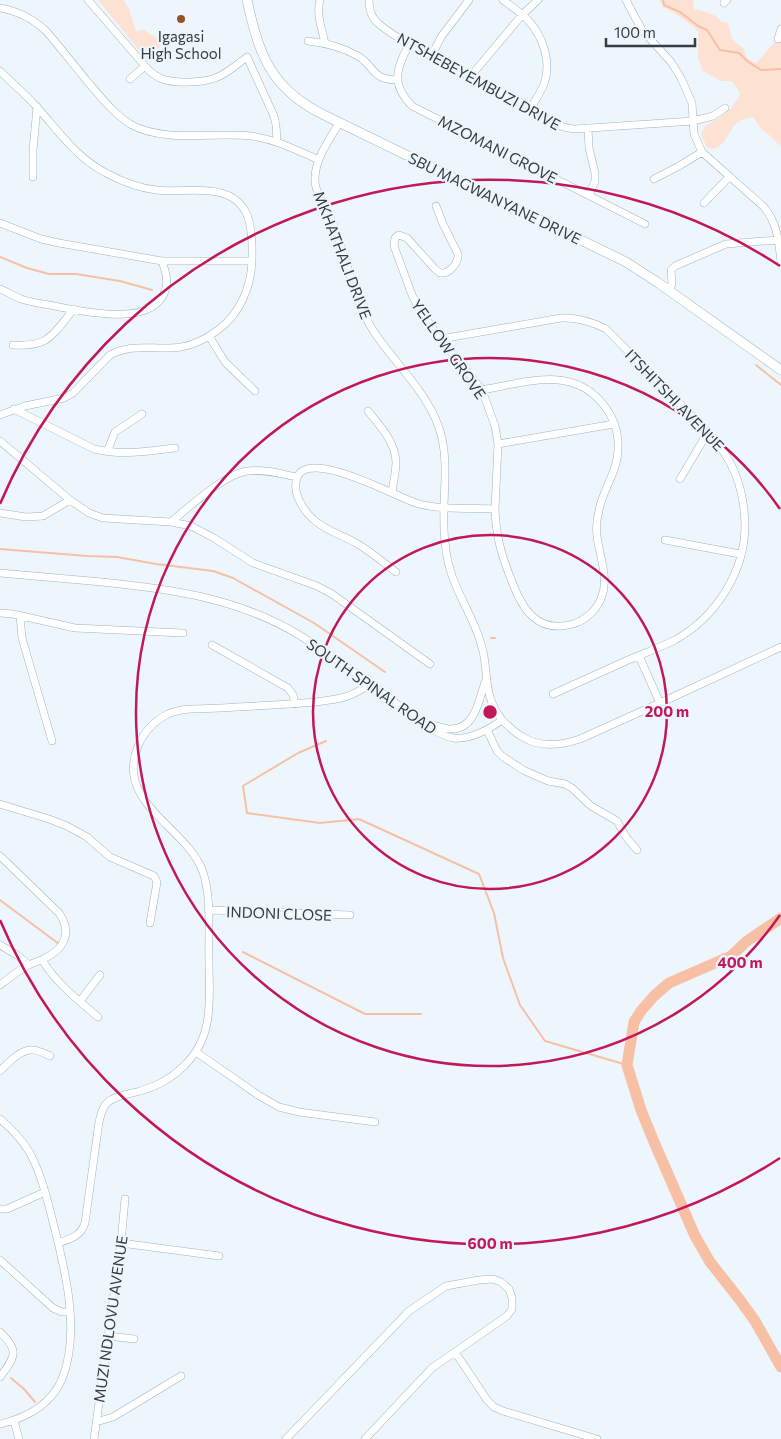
<svg xmlns="http://www.w3.org/2000/svg" width="781" height="1439" font-family="Commissioner,sans-serif">
	<style>
		.green { fill: #fde1d3 }
		.lines { fill: none; stroke-linecap: round; stroke-linejoin: round }
		.stream { stroke: #f7c0a5; stroke-width: 2 }
		.river { stroke: #f7c0a5; stroke-width: 11 }
		.minor-casing { stroke: #9fb3c1; stroke-width: 8 }
		.major-casing { stroke: #9fb3c1; stroke-width: 10 }
		.minor { stroke: #fff; stroke-width: 7 }
		.major { stroke: #fff; stroke-width: 9 }
		.ring { fill: none; stroke: #c2185b; stroke-width: 2.5 }
		.poi-dot { fill: #98512a; stroke: #edf6fc; stroke-width: 2 }
		.labels { text-anchor: middle; dominant-baseline: central; stroke-width: 4.5; stroke-linejoin: round; paint-order: stroke }
		.poi-label { font-size: 15px; fill: #353e44; stroke: #edf6fc }
		.street-label { font-size: 15px; fill: #353e44; stroke: #edf6fc }
		.centre { fill: #c2185b; stroke: #edf6fc; stroke-width: 2.5 }
		.ring-label { font-size: 15px; text-anchor: middle; font-weight: bold; fill: #c2185b; stroke: #edf6fc; stroke-width: 4.5; stroke-linejoin: round; paint-order: stroke }
	</style>
	<rect width="100%" height="100%" fill="#edf6fc"/>
	<path class="green" d="M98,0H124L129,9L136,31L144,30L160,40V47L154,50L148,61Z
		M660,0H693L694,9C703,12 717,13 721,22H726L729,26L731,36L735,42L743,48L747,58L755,63C766,57 768,43 781,40V147L768,134L762,130L753,117C748,118 742,119 737,123C728,130 724,153 707,148L701,134L705,126L719,118L730,109L739,97L740,93L737,88L731,81H721L703,71L698,57V31C687,21 676,13 663,7Z"/>
	<g class="lines">
		<path class="stream" d="M663,0L664,5L680,12L698,26L707,30L720,50L739,53L747,61L761,70L781,69
			M0,257L27,268L49,274H76L120,281L152,290
			M756,365L781,385
			M0,549L87,556L117,557L156,564L213,571L233,578L314,623L385,672
			M491,638H495
			M326,741L298,753L243,786L247,813L320,823L359,819L479,874L494,913L503,958L520,1005L545,1041L627,1065
			M0,900L59,944
			M243,952L365,1014H421
			M11,1378L24,1389L35,1402"/>
		<path class="river" d="M781,918L747,941L731,956L669,983L654,996L641,1011L634,1022L627,1065L641,1110L654,1142L695,1236L710,1262L740,1300L755,1321L781,1367"/>
		<g class="minor-casing">
			<path id="minor" d="M88,0L145,66C149,71 154,75 160,78C173,84 201,83 215,78C227,74 237,64 247,57L274,116L276,125L277,141
				M320,0C316,14 322,29 325,43
				M369,0C369,9 371,18 379,24C389,33 402,40 414,47C451,68 490,86 527,106C546,115 551,127 575,129L693,121L713,116L725,108
				M503,0C511,6 520,12 527,19C543,36 552,62 544,84C541,92 535,100 531,108
				M626,0L642,30L671,62L681,78L692,103L694,134L702,152L764,207C778,225 778,239 781,261
				M724,3L727,0
				M0,8C18,11 32,18 46,31C60,47 73,64 87,81C100,96 113,113 130,124C163,143 214,132 251,136C275,139 296,150 319,160
				M778,39L781,29
				M308,41C326,43 342,47 358,56C376,67 370,79 397,80
				M409,44C397,68 390,84 412,106L645,224
				M431,57L441,37L469,0
				M0,71C12,83 24,93 35,105C58,130 75,157 106,173C121,181 139,188 156,190C173,192 191,189 209,191C251,194 253,226 252,261C251,287 240,314 218,330C207,338 195,345 181,347C157,351 133,342 110,355L73,393L64,398L25,406L0,415
				M470,77L522,15L538,0
				M130,79L145,66
				M339,123C330,139 316,157 315,177C314,194 328,211 334,226C347,259 355,303 374,332C395,363 425,390 438,425C452,462 440,504 445,542C446,557 450,572 456,586C466,609 479,630 484,656C488,682 485,697 502,720
				M588,128L589,148L595,173V181L589,195
				M33,177V150L37,107
				M654,179L679,166L702,152
				M704,203L729,177
				M0,223L41,239L59,243L162,261H252
				M0,289C7,292 14,296 21,299C33,303 46,304 59,307C86,312 153,327 165,291C169,281 165,270 162,261
				M670,291L672,283L671,270L675,266L726,244L778,240
				M209,336L225,362L255,391
				M441,339L561,318C578,317 591,321 606,329L708,432C733,459 744,487 745,525C745,572 716,617 675,640C659,648 642,654 626,661C602,672 577,683 553,694
				M13,345C50,347 52,335 74,309
				M482,390C523,383 571,365 602,403C613,416 619,432 618,449C618,471 603,489 599,510C597,518 596,528 597,536C599,555 609,577 602,596C598,609 586,620 573,624C537,634 522,609 511,579C501,554 496,536 495,509
				M14,409L94,449C124,456 146,451 175,448
				M368,411C380,426 395,441 396,462C396,472 393,483 392,493
				M0,441L70,500L89,513L103,518L171,522L191,526L214,538L253,563L317,586L332,594L430,664
				M498,444L614,424
				M107,452L115,432L142,414
				M680,479L708,432
				M0,513L26,517L43,516L70,500
				M171,522C189,507 226,473 248,471C265,469 281,474 297,477
				M665,540L740,554
				M396,572C383,562 370,551 356,543C342,535 324,530 313,519C303,510 294,495 296,482C301,443 396,497 416,503C437,510 472,508 495,509L498,444L495,426L491,415L482,390L434,330L418,307L412,295L394,246L395,238L399,235L407,238L435,269L440,273H444C452,271 459,261 458,254L443,224L436,206
				M0,573C34,576 68,579 102,582C171,589 238,598 299,635C324,650 347,667 371,684C391,698 430,734 453,738C471,740 488,730 502,720C508,726 515,733 523,737C540,748 562,745 580,739L660,703L781,647
				M0,613L13,614L75,628L183,633
				M20,616L22,638L52,741
				M212,645L288,688L293,695L295,704
				M639,656L660,703
				M426,723C433,725 441,728 449,729C475,731 479,700 485,682
				M487,730L497,751L502,756L523,770L548,781L565,784L572,788L591,806L617,821L626,837L637,850
				M0,804L49,819L67,826L87,837L110,857L154,876L157,882L150,923
				M0,856L59,913C73,933 64,950 43,959C39,962 33,962 29,965C19,970 9,978 0,985
				M208,910L350,915
				M0,945L17,955L29,965
				M42,960C56,983 78,1000 98,1017
				M80,1001L100,975
				M196,1052L258,1095L279,1107L299,1112L375,1122
				M0,1071C8,1063 19,1051 30,1050C37,1049 44,1053 50,1056
				M0,1119C11,1128 22,1140 30,1153C41,1174 47,1198 53,1222C65,1269 81,1332 62,1379C51,1405 26,1418 0,1424
				M0,1209H7L45,1192
				M58,1243C71,1239 81,1236 85,1223L99,1122C101,1115 102,1107 108,1102C116,1095 130,1094 140,1091C173,1082 201,1057 207,1023C211,1003 209,982 209,962C208,934 212,899 203,872C187,827 114,803 138,746C144,732 154,721 168,714C184,707 204,709 220,708C252,706 283,705 315,702C323,701 332,700 341,698C352,696 362,689 371,684
				M121,1243L219,1256
				M0,1260L53,1308L62,1312H70
				M0,1332C20,1351 15,1357 0,1377
				M108,1336L134,1339
				M455,1352L487,1400L494,1407L503,1411L597,1439
				M14,1421L19,1439
				M96,1422L113,1417L181,1376
				M94,1439L121,1243L125,1199
				M286,1439L409,1311L446,1286L479,1280L493,1279L501,1282L509,1289L512,1298V1309L507,1316L432,1368L365,1439"/>
		</g>
		<g class="major-casing">
			<path id="major" d="M247,0C259,55 271,89 324,115L626,262L657,282L781,370"/>
		</g>
		<use href="#minor" class="minor"/>
		<use href="#major" class="major"/>
	</g>
	<g class="ring">
		<circle cx="490" cy="712" r="177"/>
		<path d="M780 915A354 354 0 1 1 780 509"/>
		<path d="M780 1158A532 532 0 0 1 0 920M0 504A532 532 0 0 1 780 266"/>
	</g>
	<circle class="poi-dot" cx="181" cy="19" r="5"/>
	<g class="labels">
		<g class="poi-label">
			<text x="181" y="36">Igagasi<tspan x="181" dy="17">High School</tspan></text>
		</g>
		<g class="street-label">
			<text transform="translate(479 81) rotate(29)">NTSHEBEYEMBUZI DRIVE</text>
			<text transform="translate(498 149) rotate(27)">MZOMANI GROVE</text>
			<text transform="translate(495 198) rotate(26)">SBU MAGWANYANE DRIVE</text>
			<text transform="translate(343 255) rotate(69)">MKHATHALI DRIVE</text>
			<text transform="translate(449 349) rotate(55)">YELLOW GROVE</text>
			<text transform="translate(675 400) rotate(46)">ITSHITSHI AVENUE</text>
			<text transform="translate(372 686) rotate(35)">SOUTH SPINAL ROAD</text>
			<text transform="translate(279 913) rotate(2)">INDONI CLOSE</text>
			<text transform="translate(110 1319) rotate(-82)">MUZI NDLOVU AVENUE</text>
		</g>
	</g>
	<circle cx="490" cy="712" r="8" class="centre"/>
	<g class="ring-label">
		<text x="667" y="717">200 m</text>
		<text x="740" y="968">400 m</text>
		<text x="490" y="1249">600 m</text>
	</g>
	<path d="M606 38v8h89v-8" fill="none" stroke="#353e44" stroke-width="2.5"/>
	<text x="614" y="38" font-size="15" fill="#353e44" stroke="#edf6fc" stroke-width="4" paint-order="stroke">100 m</text>
</svg>
